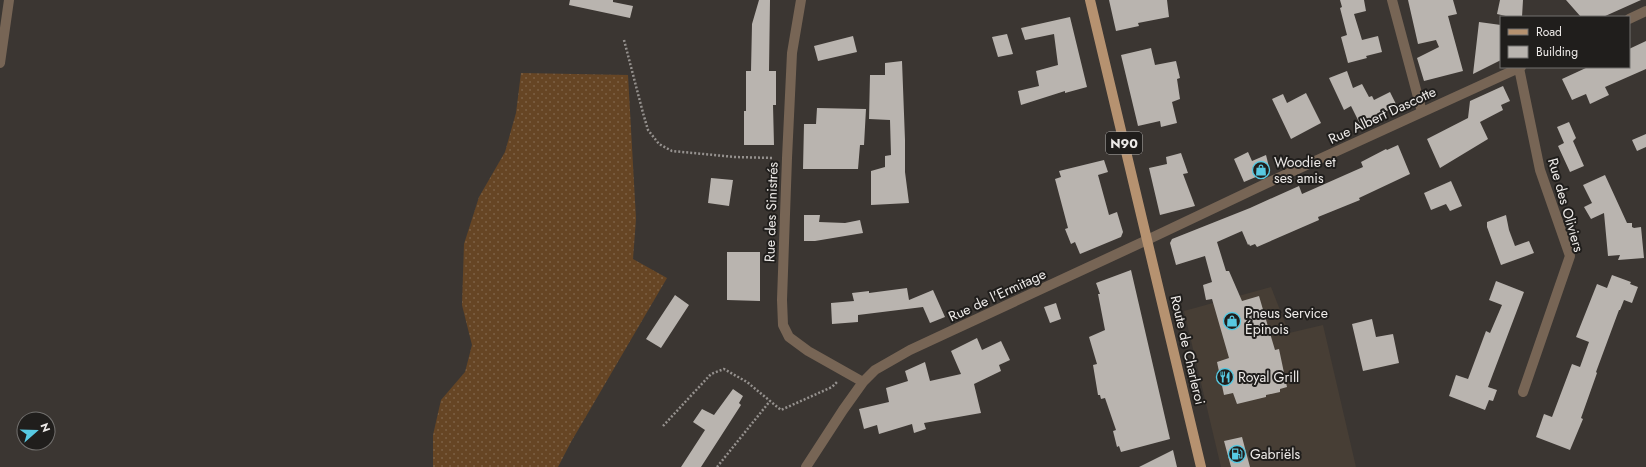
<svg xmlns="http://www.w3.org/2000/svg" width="1646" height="467" font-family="Jost,sans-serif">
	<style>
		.built { fill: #473e35 }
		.grass { fill: url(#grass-dots) }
		.building { fill: #b9b4af }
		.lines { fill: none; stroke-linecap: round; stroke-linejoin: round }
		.path { stroke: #95918e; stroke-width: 2.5; stroke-dasharray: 2 2; stroke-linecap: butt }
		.minor { stroke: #776555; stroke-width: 10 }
		.primary { stroke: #b69270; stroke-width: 10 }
		.labels { text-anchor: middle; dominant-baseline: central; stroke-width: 4; stroke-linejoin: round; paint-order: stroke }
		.shield { fill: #201e1c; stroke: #b0aeac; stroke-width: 1 }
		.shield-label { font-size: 13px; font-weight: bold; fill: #eeebe9 }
		.street-label { font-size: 14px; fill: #eeebe9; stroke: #201e1c }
		.poi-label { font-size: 14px; fill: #eeebe9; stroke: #201e1c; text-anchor: start }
	</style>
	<defs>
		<pattern id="grass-dots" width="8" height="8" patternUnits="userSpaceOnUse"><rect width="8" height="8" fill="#664524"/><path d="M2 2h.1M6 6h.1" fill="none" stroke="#7c6044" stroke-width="1.8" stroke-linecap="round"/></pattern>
	</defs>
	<rect width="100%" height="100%" fill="#3b3632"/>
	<path class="built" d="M1271,287L1289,333L1323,325L1356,467H1221L1184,311Z"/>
	<path class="grass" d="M521,73L628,75L636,219L633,259L667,278L571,442L558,467H433V435L441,400L465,372L472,345L462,305L464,244L479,197L505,152L516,113Z"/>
	<path class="building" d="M570,0H613V2L633,6L630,18L569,5Z
		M759,0H770L769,71H776V105H773L774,145H744V111H746V71H751L752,24Z
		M1109,0H1167L1169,17L1138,23L1139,26L1116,31Z
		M1340,0H1364L1366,11L1354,14L1362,40L1378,36L1382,52L1366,56L1367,58L1348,63L1341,37L1347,35L1340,8L1342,7Z
		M1408,0H1453L1457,14L1448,16L1463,71L1424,81L1417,58L1439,47L1436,40L1418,44Z
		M1500,0H1523L1522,17H1510L1497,14Z
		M1566,0H1641L1603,17H1581Z
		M1070,17L1087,87L1065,93V91L1021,105L1018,91L1039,86L1036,71L1058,65L1054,34L1025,40L1021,28Z
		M1479,22L1501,25V60L1473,74Z
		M1007,34L1013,54L998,57L992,37Z
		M853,36L857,52L818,61L814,46Z
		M1646,41V69L1605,87L1609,95L1590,104L1586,94L1572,100L1562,79L1588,67H1629V49Z
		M1151,48L1155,65L1176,61L1180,78L1177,79L1180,99L1172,102L1177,123L1161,127L1160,121L1138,126L1121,55Z
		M902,61L905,140V172L909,203L871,205V171L885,167V156L891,155L890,120L869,119L870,75H885V63Z
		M1347,71L1353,88L1362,84L1369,97L1372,96L1374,100L1390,92L1397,106L1360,124L1351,106L1344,110L1329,78Z
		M1503,86L1510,101L1501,105L1503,110L1480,122L1488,139L1440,168L1427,139L1468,118L1470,101Z
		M1306,93L1321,123L1291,139L1272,99L1283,94L1287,103Z
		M817,108L866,109L864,145H860L858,169H803L804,124H816Z
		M1569,122L1576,138L1573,141L1584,166L1570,172L1558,146L1564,143L1557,127Z
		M1646,134V147L1637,151L1632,140Z
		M1398,145L1410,174L1359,198L1360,200L1318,217L1319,220L1257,247L1255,244L1250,246L1249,244L1248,245L1242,231L1217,242L1226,271H1229L1242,301L1259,296L1275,350L1279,349L1287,387L1280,389V392L1266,395V397L1237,404L1233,393L1224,395L1217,362L1229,358L1212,299L1206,300L1203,285L1212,282L1205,256L1176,265L1170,243L1172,239L1250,208L1299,186L1302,194L1363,167L1361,162L1386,149L1387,150Z
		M1248,152L1252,161L1266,155L1270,171L1244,182L1234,159Z
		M1181,153L1188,173L1183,174L1195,206L1160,215L1149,168L1167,164L1166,157Z
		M1104,160L1108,172L1098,175L1109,215L1117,212L1123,232L1121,237L1080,254L1075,242L1071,244L1065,229L1068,228L1055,179L1061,177L1059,171Z
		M1605,175L1627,223H1632V227L1634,228L1641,227L1644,258L1618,260L1620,255L1608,256L1604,213L1591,219L1584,207L1592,203L1583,185Z
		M711,178L733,180L729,206L708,203Z
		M1451,181L1462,206L1450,211L1446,204L1431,210L1424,193Z
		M804,215H820L819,222L845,223L860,220L863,233L815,241H804Z
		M1506,215L1509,230L1515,246L1529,241L1534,253L1501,265L1487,227V222Z
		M727,252H760V301L727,300Z
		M1131,270L1170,439L1121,452L1119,446L1117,447L1113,431L1116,430L1105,398L1101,399L1100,395H1098L1093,365L1097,364L1089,337L1105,330L1098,294H1100L1096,283Z
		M1612,275L1631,282L1630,284L1638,287L1632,303L1624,300L1620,310H1619L1596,372L1597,373L1581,418L1583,419L1570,450L1536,437L1544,414L1552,417L1572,364L1580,367L1589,342L1576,337L1597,284L1607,288Z
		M1496,281L1524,292L1488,387L1497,390L1493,401L1489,400L1485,410L1449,396L1456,375L1468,379L1486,331L1490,333L1502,305L1489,300Z
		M907,288L909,300L933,290L945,317L930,323L923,307L858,315V322L832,324L831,303L854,301L852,293L869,291V293Z
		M675,295L689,305L661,348L646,339Z
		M1056,303L1061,319L1050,323L1044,307Z
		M1372,319L1376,337L1393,334L1399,363L1363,371L1352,324Z
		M977,338L982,350L1001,341L1010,360L999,365L1001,371L974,384L981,413L924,423L926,429L914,433L912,424L879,434L877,425L864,429L859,409L889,402L886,388L908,381L905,371L925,362L930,381L961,374L951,351Z
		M733,389L743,396L739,403L741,405L701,467H681L705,430L693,422L702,409L714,415Z
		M1242,437L1250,467H1231L1224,441Z
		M1173,450L1177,467H1139Z"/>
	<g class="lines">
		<path class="path" d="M624,40L643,113L648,130L659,144L672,151L735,157L774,158
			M663,426L711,374L724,369L747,382L781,410L832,387L837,382
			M717,467L770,401"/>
		<path class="minor" d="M801,0L792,53L787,158L782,300L783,325L789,337L808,351L863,382
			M1392,0L1422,112
			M1629,19L1646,11
			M0,63L9,0
			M1519,68L1540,170L1570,256L1523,392
			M806,467L843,410L863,382L875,370L910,350L1147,240L1278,178L1521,67"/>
		<path class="primary" d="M1090,0L1201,467"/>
	</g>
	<defs>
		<g id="shop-ring" transform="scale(0.9)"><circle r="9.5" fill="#201e1c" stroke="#57c9e2" stroke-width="1.5"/><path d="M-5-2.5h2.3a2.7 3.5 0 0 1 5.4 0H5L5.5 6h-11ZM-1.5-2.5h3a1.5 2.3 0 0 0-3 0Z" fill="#57c9e2"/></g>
		<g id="restaurant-ring" transform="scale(0.9)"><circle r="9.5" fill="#201e1c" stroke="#57c9e2" stroke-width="1.5"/><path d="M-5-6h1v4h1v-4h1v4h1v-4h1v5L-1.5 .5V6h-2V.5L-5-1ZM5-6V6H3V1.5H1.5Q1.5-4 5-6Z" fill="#57c9e2"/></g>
		<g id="fuel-ring" transform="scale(0.9)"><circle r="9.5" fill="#201e1c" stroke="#57c9e2" stroke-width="1.5"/><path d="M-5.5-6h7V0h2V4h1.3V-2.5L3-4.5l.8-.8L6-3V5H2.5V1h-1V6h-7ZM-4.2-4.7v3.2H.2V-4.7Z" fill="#57c9e2"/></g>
	</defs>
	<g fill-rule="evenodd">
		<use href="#shop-ring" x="1261" y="170"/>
		<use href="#shop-ring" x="1232" y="321"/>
		<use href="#restaurant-ring" x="1225" y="377"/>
		<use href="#fuel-ring" x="1237" y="454"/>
	</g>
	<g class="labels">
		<rect class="shield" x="1106" y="132" width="36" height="22" rx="3"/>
		<g class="shield-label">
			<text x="1124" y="143">N90</text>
		</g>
		<g class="street-label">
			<text transform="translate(1382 115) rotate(-25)">Rue Albert Dascotte</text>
			<text transform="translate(1566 205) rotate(74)">Rue des Oliviers</text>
			<text transform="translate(771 212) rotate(-88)">Rue des Sinistrés</text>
			<text transform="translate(997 295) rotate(-25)">Rue de l'Ermitage</text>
			<text transform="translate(1188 350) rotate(77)">Route de Charleroi</text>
		</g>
		<g class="poi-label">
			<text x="1274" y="162">Woodie et<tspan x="1274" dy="16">ses amis</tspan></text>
			<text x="1245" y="313">Pneus Service<tspan x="1245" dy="16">Épinois</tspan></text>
			<text x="1238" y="377">Royal Grill</text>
			<text x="1250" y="454">Gabriëls</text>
		</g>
	</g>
	<rect x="1500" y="16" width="130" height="52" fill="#201e1c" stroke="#72706e"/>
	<rect x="1508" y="29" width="20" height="6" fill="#b69270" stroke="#72706e"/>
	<text x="1536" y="36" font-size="12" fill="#eeebe9">Road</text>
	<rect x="1508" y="46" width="20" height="12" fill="#b9b4af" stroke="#72706e"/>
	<text x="1536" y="56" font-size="12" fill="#eeebe9">Building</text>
	<g transform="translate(36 431) rotate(70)"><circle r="19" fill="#201e1c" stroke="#72706e"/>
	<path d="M0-3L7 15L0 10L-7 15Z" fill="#57c9e2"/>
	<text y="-6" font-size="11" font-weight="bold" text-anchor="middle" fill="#eeebe9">N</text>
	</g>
</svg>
